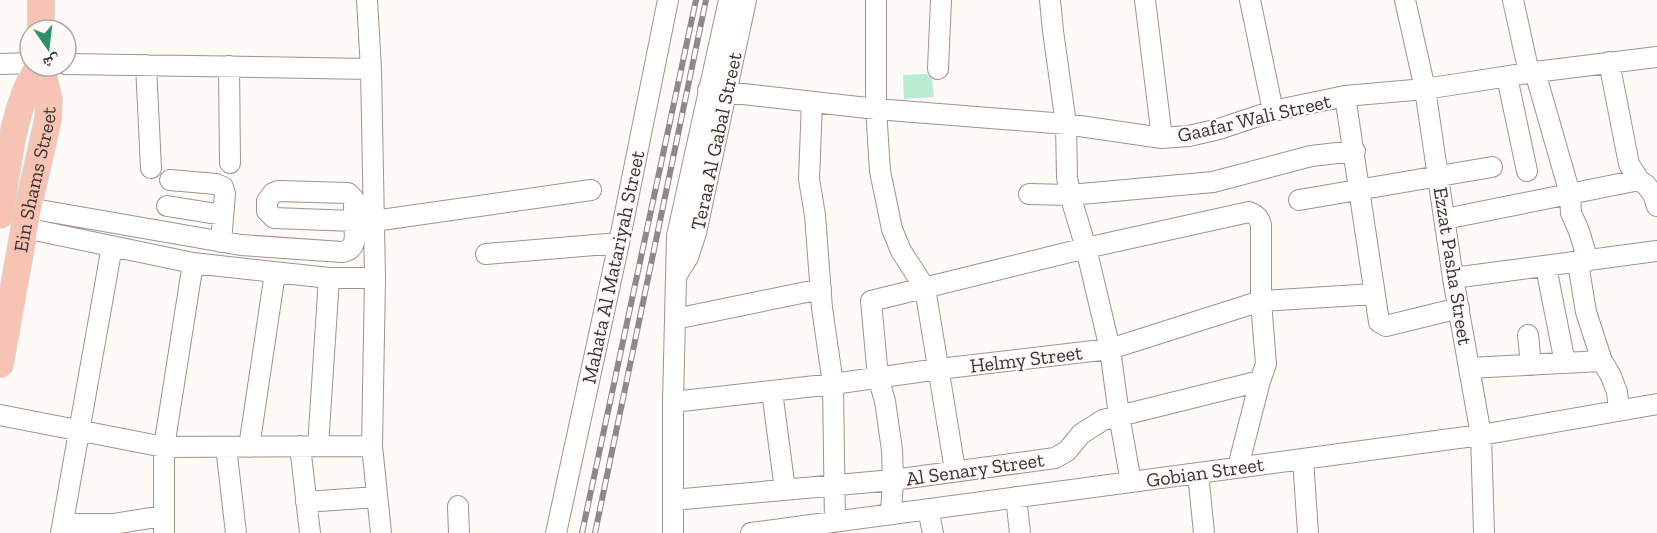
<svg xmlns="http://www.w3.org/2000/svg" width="1657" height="533" viewBox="0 0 1657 533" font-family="'Zilla Slab','Noto Naskh Arabic',serif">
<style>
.building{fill:#b9ecd2}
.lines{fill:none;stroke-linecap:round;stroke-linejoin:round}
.minor-casing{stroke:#a4918b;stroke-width:22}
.major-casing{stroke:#d8d6d6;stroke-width:28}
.minor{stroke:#fff;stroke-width:20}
.major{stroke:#f7c4b3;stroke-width:26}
.rail-casing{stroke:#8e8886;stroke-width:6}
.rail{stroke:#fefaf8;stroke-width:4;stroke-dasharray:11;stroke-linecap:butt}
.labels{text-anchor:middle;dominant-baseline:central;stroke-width:4.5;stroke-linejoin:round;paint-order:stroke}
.street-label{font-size:20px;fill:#3c3432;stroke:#fefaf8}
</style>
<rect width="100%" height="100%" fill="#fefaf8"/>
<!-- building -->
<path class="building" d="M927 74 932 79 934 97 904 99 903 75Z"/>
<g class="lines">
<defs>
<path id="minor" d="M367 0 371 69 375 278 372 446 381 533
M876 0V109L880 171 892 229 901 251 925 288 955 470
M1050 0 1053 31 1066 124 1067 177 1070 195 1086 248 1110 349 1119 415 1131 482
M1145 0 1162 138
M1250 0 1273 111
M1405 0 1425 89 1453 278 1481 435 1484 533
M1513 0 1529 73
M1609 62 1629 164 1639 180 1646 185 1653 194 1657 206
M0 64 30 63
M66 64 371 69
M146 65 151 168
M229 66 230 163
M938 69 941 0
M1535 72 1570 194 1571 213 1579 231 1588 261
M1507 77 1527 171
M708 90 876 109 1066 124 1162 138 1189 136 1219 129 1273 111 1345 96 1425 89 1535 72 1657 57
M1345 96 1379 322 1386 326 1459 308
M812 102 809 179 815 215 822 308 833 384 835 522
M170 180 216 184 223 187 225 194 221 242
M278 191 348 193 354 199V221L274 218 267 211V201L273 193Z
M1029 194 1070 195 1213 182 1311 156 1355 151
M1299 200 1492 167
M167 206 223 215
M28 208 241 245 342 252C358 250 355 234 354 221
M1445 219 1639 180
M374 221 591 190
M25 228 193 263 329 278H375
M486 254 619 243
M1578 263 1586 312 1602 361 1611 376 1617 392 1619 410
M1546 267 1565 363
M677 275 688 257 696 233 746 0
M1453 278 1657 251
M675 319 821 289
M1528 335 1531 365
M1469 368 1602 361
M772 391 785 490
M673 402 833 384 939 369 1110 349 1261 301 1374 294
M0 415 164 447 372 446
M300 446 310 533
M318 446 329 278
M226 447 236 533
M249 447 275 273
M1303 459 1308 533
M1198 473 1204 533
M1016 497 1020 533
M673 500 893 480 1055 458 1067 451 1081 434 1103 420 1260 381
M306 502 377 497
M458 506 459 533
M928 509 933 533
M891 514 893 480 892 450 885 401 878 377 871 301 1086 248 1249 212C1257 215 1259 218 1261 225V301L1266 364 1260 381 1238 467
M63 524H113L163 516
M61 533 112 246
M164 533V447L193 263
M556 533 619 243 668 0
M673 533V402L677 236 729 0
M751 533 1481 435 1657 404"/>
<g id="major">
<path d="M41 30V0"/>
<path d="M0 215C8 166 12 110 38 66"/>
<path id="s1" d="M0 364 28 208 48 119 49 100 41 66"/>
</g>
</defs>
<!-- minor casing -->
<use href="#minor" class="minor-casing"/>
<!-- major casing -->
<use href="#major" class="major-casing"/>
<!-- minor -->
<use href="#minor" class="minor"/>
<!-- major -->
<use href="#major" class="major"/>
<defs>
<path id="rail" d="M582 533 696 0
M595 533 706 0"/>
</defs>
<!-- rail casing -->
<use href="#rail" class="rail-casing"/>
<!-- rail -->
<use href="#rail" class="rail"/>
</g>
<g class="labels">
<!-- street labels -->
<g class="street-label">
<text transform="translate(1254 118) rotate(-13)">Gaafar Wali Street</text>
<text transform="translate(716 141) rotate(-78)">Teraa Al Gabal Street</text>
<text stroke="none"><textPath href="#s1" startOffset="188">Ein Shams Street</textPath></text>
<text transform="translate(1453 266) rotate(81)">Ezzat Pasha Street</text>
<text transform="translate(613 267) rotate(-78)">Mahata Al Matariyah Street</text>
<text transform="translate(1026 359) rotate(-7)">Helmy Street</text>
<text transform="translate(975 469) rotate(-8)">Al Senary Street</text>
<text transform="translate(1205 472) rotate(-8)">Gobian Street</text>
</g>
</g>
<!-- north arrow -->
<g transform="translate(48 48) rotate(166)"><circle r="28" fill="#fefaf8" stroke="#b0aba9" stroke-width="1.5"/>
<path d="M0-4.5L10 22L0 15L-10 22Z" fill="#309069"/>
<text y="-9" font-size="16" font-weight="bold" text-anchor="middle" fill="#3c3432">ش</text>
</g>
</svg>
